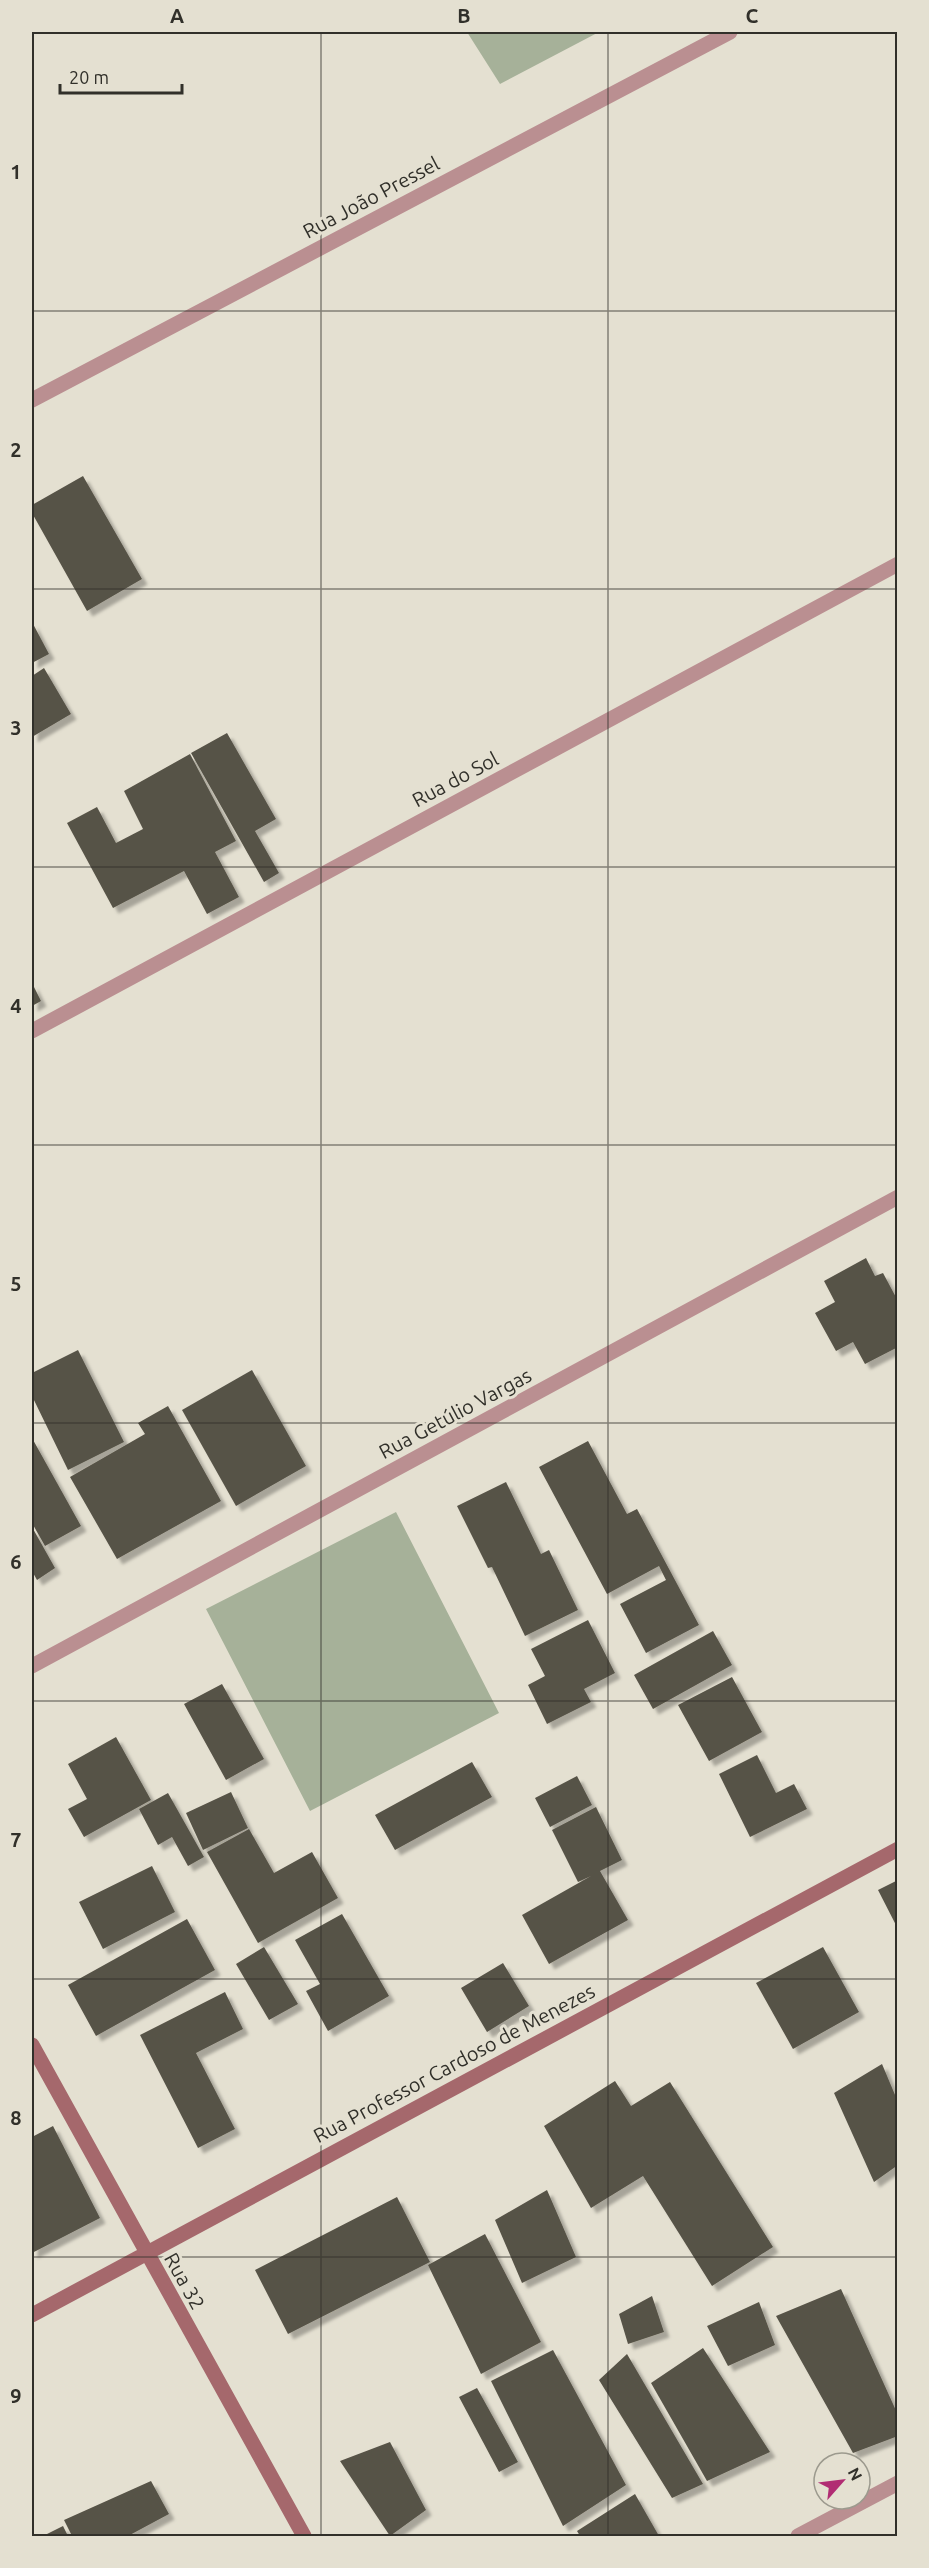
<svg xmlns="http://www.w3.org/2000/svg" width="929" height="2568" viewBox="0 0 929 2568" font-family="Ubuntu,sans-serif">
<style>
.green{fill:#a6b199}
.building{fill:#575347;filter:url(#shadow)}
.lines{fill:none;stroke-linecap:round;stroke-linejoin:round}
.minor{stroke:#ba8f91;stroke-width:15}
.secondary{stroke:#a5686c;stroke-width:15}
.grid{fill:none;stroke:#31302a;stroke-width:1.5;stroke-opacity:0.55}
.labels{text-anchor:middle;dominant-baseline:central;stroke-width:6;stroke-linejoin:round;paint-order:stroke}
.street-label{font-size:20px;fill:#31302a;stroke:#e4e0d1}
.neatline{fill:none;stroke:#31302a;stroke-width:2}
.grid-label{font-size:20px;text-anchor:middle;font-weight:bold;fill:#31302a}
</style>
<defs>
<filter id="shadow"><feDropShadow dx="5.5" dy="5.5" stdDeviation="1.5" flood-color="#0004"/></filter>
</defs>
<rect width="100%" height="100%" fill="#e4e0d1"/>
<!-- green -->
<path class="green" d="M467 32H599L500 84Z
M396 1512 499 1713 310 1811 206 1609Z"/>
<!-- building -->
<path class="building" d="M83 476 142 579 87 611 32 513V505Z
M32 622 49 654 32 663Z
M44 668 71 714 32 737V676Z
M227 733 276 819 255 831 279 873 264 882 191 753Z
M190 754 236 841 215 852 239 897 207 914 184 871 113 908 67 823 97 807 116 843 143 829 124 791Z
M32 983 41 1001 32 1006Z
M866 1258 875 1276 883 1273 898 1301V1347L865 1364 853 1342 836 1351 815 1313 835 1302 824 1281Z
M78 1350 124 1442 68 1470 32 1396V1373Z
M252 1370 306 1466 236 1506 182 1410Z
M168 1406 221 1501 117 1559 70 1477 145 1434 138 1423Z
M32 1438 81 1526 45 1546 32 1523Z
M588 1441 627 1514 637 1509 699 1625 646 1653 620 1604 666 1580 659 1566 607 1594 539 1467Z
M506 1482 541 1554 549 1550 578 1610 525 1636 492 1567 488 1568 457 1506Z
M32 1527 55 1568 37 1580 32 1571Z
M588 1620 615 1673 584 1689 591 1702 547 1724 528 1685 545 1676 531 1649Z
M713 1631 732 1665 653 1709 634 1675Z
M732 1677 762 1732 709 1761 678 1705Z
M222 1684 264 1759 226 1780 184 1704Z
M116 1737 151 1800 84 1837 68 1809 87 1799 68 1764Z
M757 1755 776 1793 794 1784 807 1809 750 1837 719 1774Z
M472 1762 492 1797 395 1850 375 1815Z
M577 1776 592 1805 550 1827 535 1798Z
M231 1792 248 1828 203 1850 186 1813Z
M168 1793 204 1857 188 1866 172 1837 158 1845 139 1809Z
M596 1807 622 1860 600 1871 628 1920 549 1964 522 1915 591 1876 578 1882 552 1830Z
M249 1829 274 1873 312 1852 338 1898 258 1943 207 1852Z
M152 1866 175 1912 103 1949 79 1902Z
M898 1880V1929L878 1890Z
M342 1914 389 1996 328 2031 306 1991 320 1984 295 1940Z
M187 1919 215 1970 96 2036 68 1985Z
M264 1947 298 2004 269 2020 236 1964Z
M823 1947 859 2012 793 2049 756 1983Z
M503 1963 529 2006 487 2032 461 1988Z
M225 1992 243 2029 196 2053 235 2129 198 2148 140 2035Z
M882 2064 898 2102V2165L874 2182 834 2093Z
M615 2081 631 2106 670 2082 773 2247 712 2286 643 2176 591 2208 544 2126Z
M53 2126 100 2218 32 2253V2137Z
M547 2190 576 2257 522 2283 495 2220Z
M397 2197 430 2262 288 2334 255 2270Z
M485 2234 541 2342 481 2374 428 2265Z
M841 2289 898 2415V2436L853 2453 776 2316Z
M652 2296 664 2332 628 2344 619 2314Z
M759 2302 775 2345 728 2366 707 2326Z
M703 2348 770 2452 707 2481 651 2383Z
M553 2350 626 2485 563 2526 491 2381Z
M627 2354 703 2484 672 2498 599 2380Z
M477 2388 518 2462 499 2472 459 2397Z
M390 2442 426 2510 390 2536 340 2461Z
M151 2481 169 2514 128 2536H72L64 2520Z
M635 2494 659 2536H580L577 2531Z
M63 2526 68 2536H43Z"/>
<g class="lines">
<!-- minor -->
<path class="minor" d="M32 400 730 32
M32 1031 898 564
M32 1666 898 1197
M798 2536 898 2483"/>
<!-- secondary -->
<path class="secondary" d="M32 2045 304 2536
M32 2315 898 1849"/>
</g>
<!-- grid -->
<path class="grid" d="M321 32V2536M608 32V2536M32 311H898M32 589H898M32 867H898M32 1145H898M32 1423H898M32 1701H898M32 1979H898M32 2257H898"/>
<g class="labels">
<!-- street labels -->
<g class="street-label">
<text transform="translate(371 197) rotate(-28)">Rua João Pressel</text>
<text transform="translate(455 779) rotate(-28)">Rua do Sol</text>
<text transform="translate(455 1413) rotate(-28)">Rua Getúlio Vargas</text>
<text transform="translate(454 2063) rotate(-28)">Rua Professor Cardoso de Menezes</text>
<text transform="translate(185 2281) rotate(61)">Rua 32</text>
</g>
</g>
<!-- border -->
<rect width="929" height="2568" fill="none" stroke="#e4e0d1" stroke-width="66"/>
<!-- north arrow -->
<g transform="translate(842 2481) rotate(62)"><circle r="28" fill="#e4e0d1" stroke="#9c9a8e" stroke-width="1.5"/>
<path d="M0-4.5L10 22L0 15L-10 22Z" fill="#b12c73"/>
<text y="-9" font-size="16" font-weight="bold" text-anchor="middle" fill="#31302a">N</text>
</g>
<!-- scale -->
<path d="M60 84v9h122v-9" fill="none" stroke="#31302a" stroke-width="3"/>
<text x="69" y="84" font-size="18" fill="#31302a" stroke="#e4e0d1" stroke-width="4.5" paint-order="stroke">20 m</text>
<rect x="33" y="33" width="863" height="2502" class="neatline"/>
<g class="grid-label">
<text x="177" y="23">A</text>
<text x="464" y="23">B</text>
<text x="752" y="23">C</text>
<text x="16" y="179">1</text>
<text x="16" y="457">2</text>
<text x="16" y="735">3</text>
<text x="16" y="1013">4</text>
<text x="16" y="1291">5</text>
<text x="16" y="1569">6</text>
<text x="16" y="1847">7</text>
<text x="16" y="2125">8</text>
<text x="16" y="2403">9</text>
</g>
</svg>
